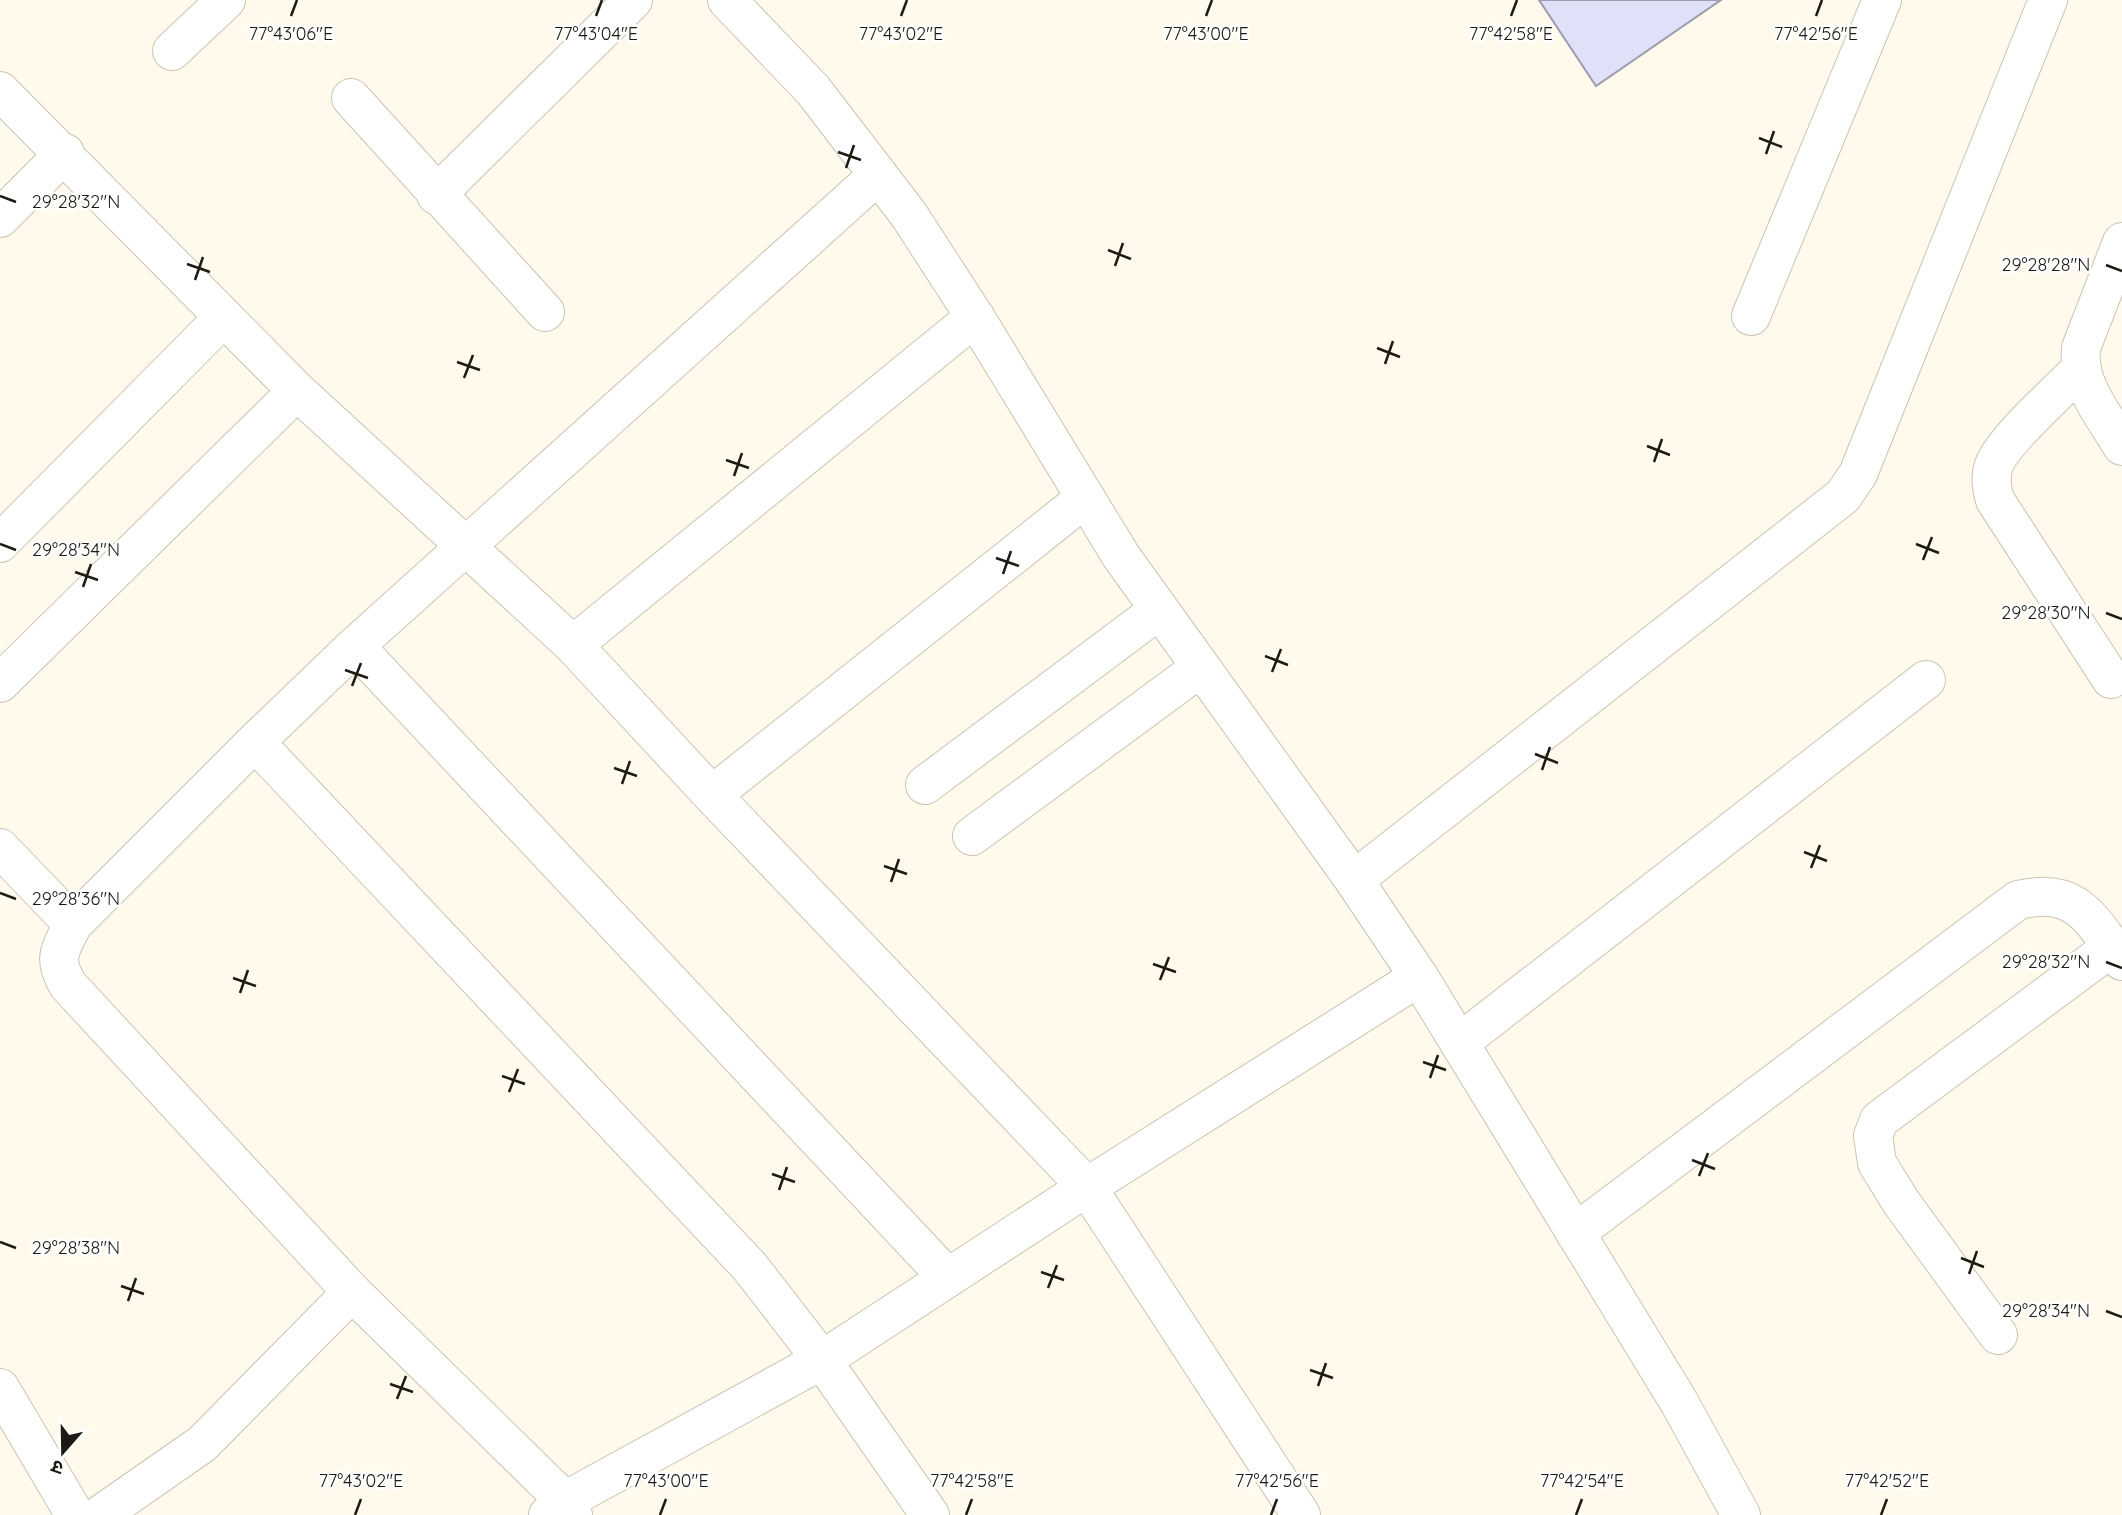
<svg xmlns="http://www.w3.org/2000/svg" width="2122" height="1515" viewBox="0 0 2122 1515" font-family="Quicksand,'Noto Sans Devanagari',sans-serif">
<style>
.building{fill:#e0e0f8;stroke:#9d9daf;stroke-width:2;filter:url(#shadow)}
.lines{fill:none;stroke-linecap:round;stroke-linejoin:round}
.street-casing{stroke:#c9c4b2;stroke-width:40}
.secondary-casing{stroke:#c9c4b2;stroke-width:40}
.street{stroke:#fff;stroke-width:38}
.secondary{stroke:#fff;stroke-width:38}
.ticks{fill:none;stroke:#1c1a13;stroke-width:2.5}
.ticks-label{font-size:18px;text-anchor:middle;fill:#1c1a13;stroke:#fff;stroke-width:5;stroke-linejoin:round;paint-order:stroke}
</style>
<defs>
<filter id="shadow"><feDropShadow dx="6" dy="-6" stdDeviation="0" flood-color="#0004"/></filter>
</defs>
<rect width="100%" height="100%" fill="#fffaeb"/>
<!-- building -->
<path class="building" d="M1539 0H1721L1596 86Z"/>
<g class="lines">
<defs>
<path id="street" d="M172 51 226 0
M0 91 297 391 573 645 712 795 1087 1187 1301 1515
M351 98 545 312
M436 195 633 0
M0 218 65 153
M2122 242 2081 348C2077 385 2104 415 2122 446
M1751 316 1882 0
M2080 370C2060 390 1999 444 1993 468 1990 479 1992 489 1995 500L2111 679
M0 543 224 317
M573 645 975 317
M355 646 948 1278
M0 683 297 391
M255 742 750 1267 822 1360 930 1515
M925 785 1159 610
M712 795 1084 499
M972 836 1200 668
M0 848 73 924
M1354 880 1843 496 1858 474 2048 0
M1459 1043 1926 680
M1575 1233 2018 900C2077 886 2091 919 2122 961
M1998 1335 1901 1202 1877 1163 1873 1136 1879 1120 2112 947
M0 1388 75 1515
M100 1515 202 1444 352 1292
M548 1515 563 1502 822 1360 1087 1187 1419 977
M573 1515 555 1491 352 1292 68 985C52 958 60 950 73 924L255 742 355 646 878 175"/>
<path id="secondary" d="M727 0 813 90 909 215 975 317 1121 556 1354 880 1419 977 1679 1402 1741 1515"/>
</defs>
<!-- street casing -->
<use href="#street" class="street-casing"/>
<!-- secondary casing -->
<use href="#secondary" class="secondary-casing"/>
<!-- street -->
<use href="#street" class="street"/>
<!-- secondary -->
<use href="#secondary" class="secondary"/>
</g>
<!-- ticks -->
<path class="ticks" d="M291 16 297 0M596 16 602 0M901 16 907 0M1206 16 1212 0M1511 16 1517 0M1816 16 1822 0M1759 138 1782 147M838 152 861 160M1766 154 1774 131M846 168 854 145M0 196 16 202M1108 250 1131 259M187 264 210 272M2106 265 2122 271M1115 266 1123 243M195 280 203 257M1377 348 1400 357M457 362 480 370M1385 364 1393 341M464 378 473 355M1647 446 1670 455M726 460 749 468M1654 462 1662 439M734 476 742 453M0 544 16 550M1916 544 1939 553M996 558 1019 566M1923 560 1932 537M75 572 98 580M1003 574 1011 551M83 587 91 564M2106 613 2122 619M1265 656 1288 665M345 670 368 678M1272 672 1281 649M352 686 361 663M1535 754 1558 763M614 768 637 776M1542 770 1550 747M622 784 630 761M1804 852 1827 861M884 866 907 874M1811 868 1820 845M891 882 899 859M0 893 16 899M2106 962 2122 968M1153 964 1176 972M233 978 256 986M1160 980 1169 957M240 993 248 970M1423 1062 1446 1070M502 1076 525 1084M1430 1078 1438 1055M509 1092 518 1069M1692 1160 1715 1169M772 1174 795 1182M1699 1176 1708 1153M779 1190 787 1167M0 1242 16 1248M1961 1258 1984 1267M1041 1272 1064 1280M1969 1274 1977 1251M121 1286 144 1294M1048 1288 1057 1265M128 1301 136 1278M2106 1311 2122 1317M1310 1370 1333 1378M390 1384 413 1392M1318 1386 1326 1363M397 1399 406 1376M355 1515 361 1499M660 1515 666 1499M966 1515 972 1499M1271 1515 1277 1499M1576 1515 1582 1499M1881 1515 1887 1499"/>
<g class="ticks-label">
<text x="291" y="40">77°43'06"E</text>
<text x="596" y="40">77°43'04"E</text>
<text x="901" y="40">77°43'02"E</text>
<text x="1206" y="40">77°43'00"E</text>
<text x="1511" y="40">77°42'58"E</text>
<text x="1816" y="40">77°42'56"E</text>
<text x="76" y="208">29°28'32"N</text>
<text x="2046" y="271">29°28'28"N</text>
<text x="76" y="556">29°28'34"N</text>
<text x="2046" y="619">29°28'30"N</text>
<text x="76" y="905">29°28'36"N</text>
<text x="2046" y="968">29°28'32"N</text>
<text x="76" y="1254">29°28'38"N</text>
<text x="2046" y="1317">29°28'34"N</text>
<text x="361" y="1487">77°43'02"E</text>
<text x="666" y="1487">77°43'00"E</text>
<text x="972" y="1487">77°42'58"E</text>
<text x="1277" y="1487">77°42'56"E</text>
<text x="1582" y="1487">77°42'54"E</text>
<text x="1887" y="1487">77°42'52"E</text>
</g>
<!-- north arrow -->
<g transform="translate(63 1452) rotate(200)" stroke="#ffffff" stroke-width="5" paint-order="stroke">
<path d="M0-5L12 26L0 18L-12 26Z" fill="#1c1a13"/>
<text y="-10" font-size="19" font-weight="bold" text-anchor="middle" fill="#1c1a13">उ</text>
</g>
</svg>
